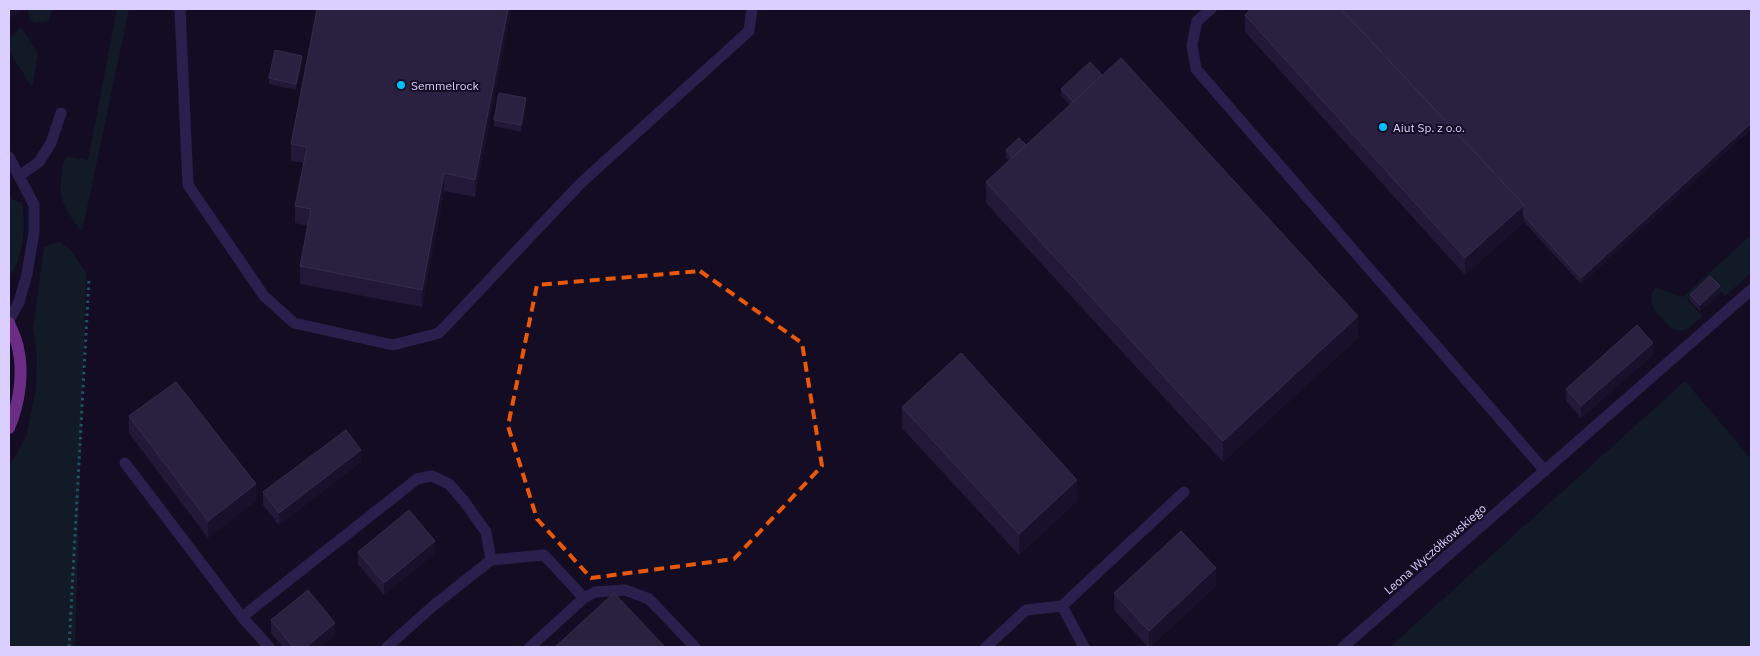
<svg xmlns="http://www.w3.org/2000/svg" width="1760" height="656" viewBox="0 0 1760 656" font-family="'IBM Plex Sans',sans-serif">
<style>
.green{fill:#102a2d}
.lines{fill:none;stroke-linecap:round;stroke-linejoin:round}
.path{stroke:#2cabb6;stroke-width:3;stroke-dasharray:2.5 4;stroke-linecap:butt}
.lane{stroke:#453882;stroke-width:11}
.primary{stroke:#d756ff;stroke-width:12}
.wall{fill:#352651}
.shaded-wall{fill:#201437}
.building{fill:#463864;stroke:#5e507c}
.marked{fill:none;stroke:#e8590c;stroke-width:4;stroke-dasharray:10 6;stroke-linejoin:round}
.poi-dot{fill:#00bffa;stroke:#140d23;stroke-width:2}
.labels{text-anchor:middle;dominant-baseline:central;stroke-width:4;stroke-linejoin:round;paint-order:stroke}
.poi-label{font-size:12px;fill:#dbcfff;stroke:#140d23;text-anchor:start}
.street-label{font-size:12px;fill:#dbcfff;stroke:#140d23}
</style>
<rect width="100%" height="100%" fill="#140d23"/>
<!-- green -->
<path class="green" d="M28 9H52L49 21 35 23 29 19Z
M117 9H129L82 232C60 203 57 196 64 160L69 157 88 160Z
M21 27 38 54 32 87 9 51V39Z
M9 193 13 200 22 203C26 226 24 258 9 276Z
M1751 235V273L1725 296 1710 280 1688 300 1703 316C1694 323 1685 335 1672 329 1661 316 1645 306 1654 289L1658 288 1683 297Z
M59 242 71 250 86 273 75 647H9V466L26 438 36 389 37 356 33 328 44 247Z
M1685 381 1751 459V647H1390Z"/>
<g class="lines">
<!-- path -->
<path class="path" d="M69 647 89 278"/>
<!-- lane -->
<path class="lane" d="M180 9 188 185 264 296 294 323 393 345 439 333 581 183 749 31 752 9
M1211 9 1197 21 1192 45 1196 69 1545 471
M9 157 34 205V232L27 274 19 302 9 320
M19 176 39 162 51 143 61 113
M125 463 242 617 269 647
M491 560 544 555 584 598
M242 617 417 479 432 476 449 484 464 501 486 532 491 560 433 606 387 647
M530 647 584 598 595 592 625 590 649 599 695 647
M986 647 1026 610 1062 606
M1084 647 1062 606 1184 492
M1343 647 1751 290"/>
<!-- primary -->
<path class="primary" d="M9 323C12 331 17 340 18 348 24 374 19 404 9 428"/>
</g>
<!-- wall -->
<path class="wall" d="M317 9H511L475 197 444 191 422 307 300 284V266L308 226 295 223V206L304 163 291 161V144Z
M1751 9V129L1581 284 1524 222 1465 275 1245 32V15Z
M302 62 296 90 269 84V78Z
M1061 89 1358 338 1223 462 986 203V182L1009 161 1006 157V150L1026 145 1070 105 1061 96Z
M526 105 521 132 494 126V120Z
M1720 293 1700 311 1690 301V295Z
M1653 355 1581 418 1566 401V389Z
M902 407 1077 501 1019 555 902 428Z
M129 416 256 501 208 538 129 433Z
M361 462 279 525 263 505V492Z
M358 552 435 553 384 595 358 564Z
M1216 586 1150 647H1148L1114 610V593Z
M271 620 335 635 321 647H283L271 633Z"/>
<!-- shaded-wall -->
<path class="shaded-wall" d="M9 9H25L9 19Z
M508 9H511L475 197V180Z
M302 56V62L296 90V84Z
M526 98V105L521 132V125Z
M1751 123V129L1581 284V278Z
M444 173V191L422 307V290Z
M1524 205V223L1465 275V258Z
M1720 286V293L1700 311V305Z
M1358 316V338L1223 462V441Z
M1653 343V355L1581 418V406Z
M361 450V462L279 525V513Z
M1077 480V501L1019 555V534Z
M256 484V501L208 538V521Z
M435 541V553L384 595V583Z
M1216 568V586L1150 647H1149V631Z
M335 623V635L321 647H306Z"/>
<!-- building -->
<path class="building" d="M317 9H508L475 180 444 173 422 290 300 266 311 209 295 206 307 147 291 144Z
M1251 9H1341L1524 205 1465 258 1245 15Z
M1341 9H1751V123L1581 278 1524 216V205Z
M275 50 302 56 296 84 269 78Z
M1121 58 1358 316 1223 441 986 182Z
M1090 62 1102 75 1073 102 1061 89Z
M499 93 526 98 521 125 494 120Z
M1019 138 1026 145 1012 158 1006 150Z
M1710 276 1720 286 1700 305 1690 295Z
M1637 325 1653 343 1581 406 1566 389Z
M961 353 1077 480 1019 534 902 407Z
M176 382 256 484 208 521 129 416Z
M346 430 361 450 279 513 263 492Z
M409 510 435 541 384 583 358 552Z
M1181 531 1216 568 1149 631 1114 593Z
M308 590 335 623 306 647H293L271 620Z
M614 593 665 647H555Z"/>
<!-- marked area -->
<path d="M0 0H1760V656H0ZM700 271 802 343 822 466 734 559 591 578 537 519 508 426 537 285Z" fill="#140d23" fill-opacity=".55" fill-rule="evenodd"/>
<path class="marked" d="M700 271 802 343 822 466 734 559 591 578 537 519 508 426 537 285Z"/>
<!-- markers -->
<g class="poi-dot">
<circle cx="401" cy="85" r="5"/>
<circle cx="1383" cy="127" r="5"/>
</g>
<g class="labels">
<!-- poi labels -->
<g class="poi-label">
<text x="411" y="85">Semmelrock</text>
<text x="1393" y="127">Aiut Sp. z o.o.</text>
</g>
<!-- street labels -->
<g class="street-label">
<text transform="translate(1435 549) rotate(-41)">Leona Wyczółkowskiego</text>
</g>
</g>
<!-- border -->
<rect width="1760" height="656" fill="none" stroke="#dbcfff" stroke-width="20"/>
</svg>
